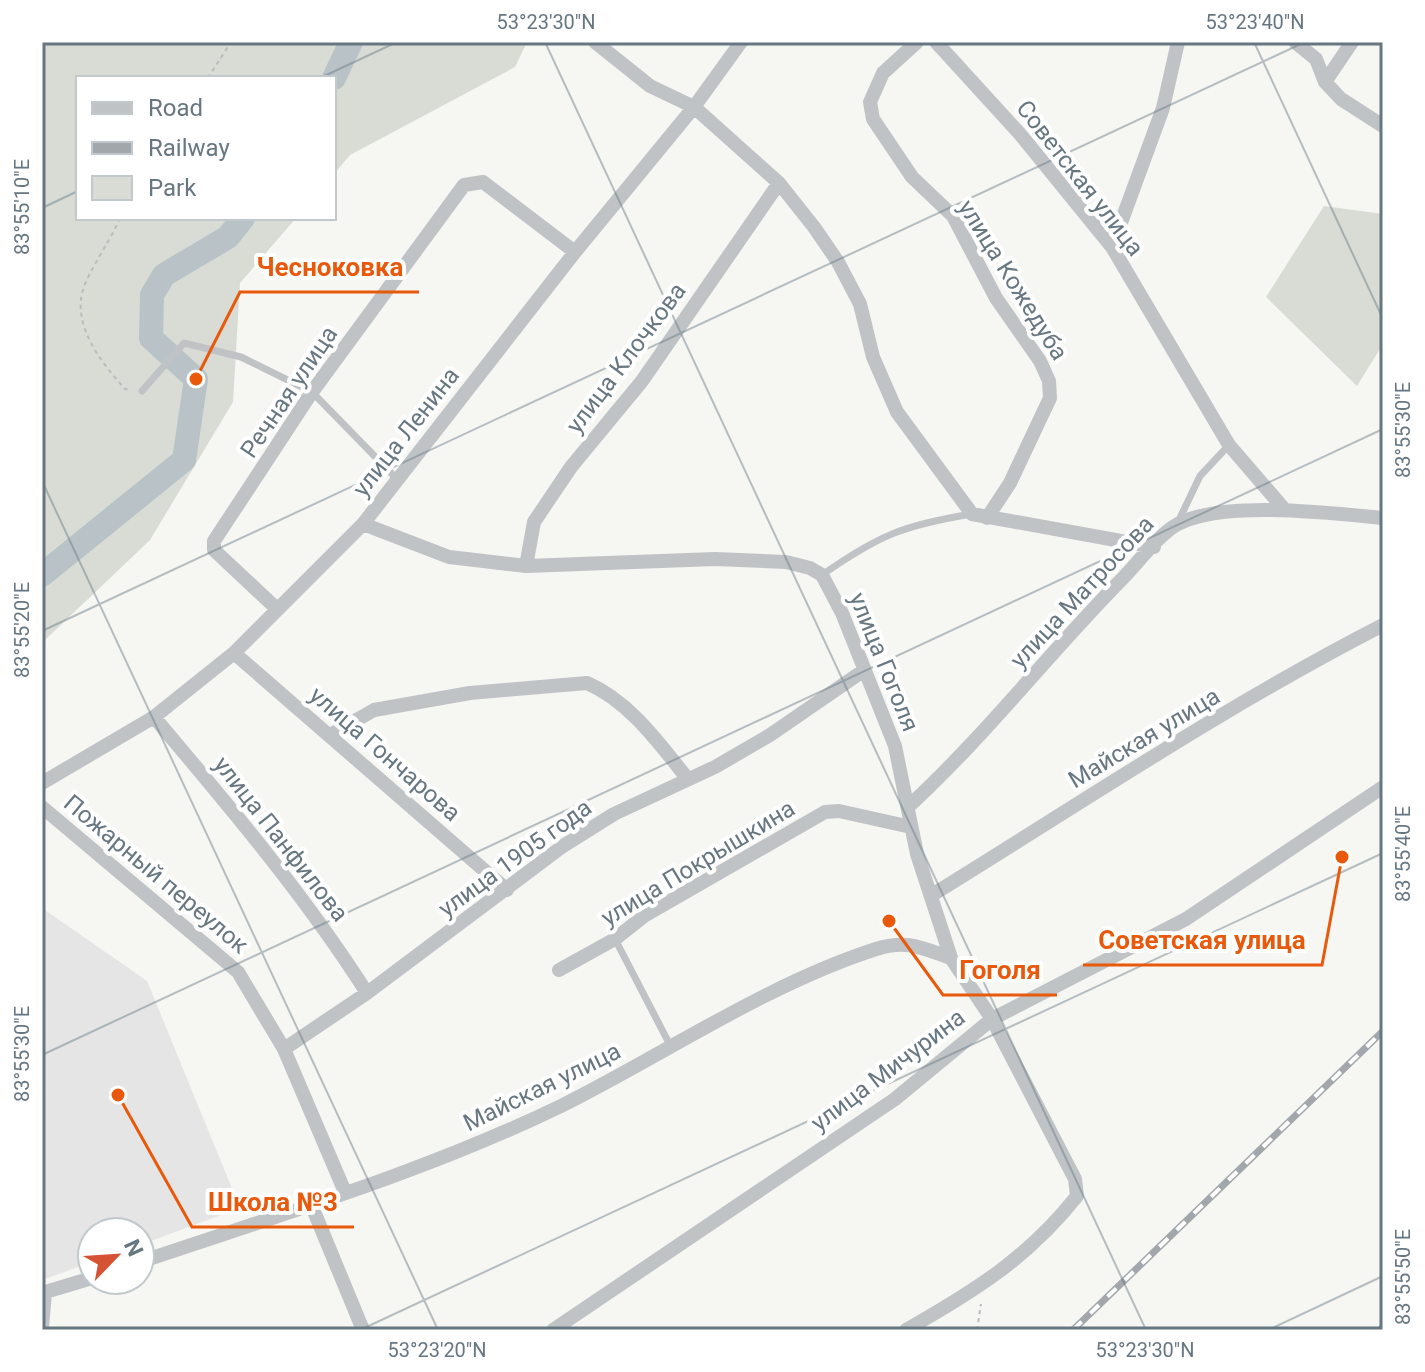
<svg xmlns="http://www.w3.org/2000/svg" width="1425" height="1372" viewBox="0 0 1425 1372" font-family="Roboto,sans-serif">
<style>
.built{fill:#e4e5e4}
.green{fill:#d8dcd4}
.lines{fill:none;stroke-linecap:round;stroke-linejoin:round}
.river{stroke:#b9c3c7;stroke-width:24}
.path{stroke:#b9bcbe;stroke-width:2;stroke-dasharray:4 4;stroke-linecap:butt}
.service{stroke:#bfc3c6;stroke-width:7}
.minor{stroke:#bfc3c6;stroke-width:14}
.rail-casing{stroke:#a1a7ab;stroke-width:7}
.rail{stroke:#fff;stroke-width:4;stroke-dasharray:12;stroke-linecap:butt}
.ticks{fill:none;stroke:#677782;stroke-width:2;stroke-opacity:0.45}
.labels{text-anchor:middle;dominant-baseline:central;stroke-width:8;stroke-linejoin:round;paint-order:stroke}
.street-label{font-size:24px;fill:#677782;stroke:#fff}
.leader{fill:none;stroke:#e8590c;stroke-width:3}
.callout-dot{fill:#e8590c;stroke:#fff;stroke-width:3}
.callout-label{font-size:26px;text-anchor:middle;font-weight:bold;fill:#e8590c;stroke:#fff;stroke-width:8;stroke-linejoin:round;paint-order:stroke}
.neatline{fill:none;stroke:#677782;stroke-width:3}
.ticks-label{font-size:20px;text-anchor:middle;fill:#677782}
</style>
<rect width="100%" height="100%" fill="#f6f6f3"/>
<!-- built -->
<path class="built" d="M42 908 147 981 240 1208 140 1245V1232H92V1262L42 1280Z"/>
<!-- green -->
<path class="green" d="M42 42H527L515 67 350 155 334 174V78H78V218H296L240 283 233 402 150 540 46 639 42 652Z
M1324 206 1383 214V344L1357 386 1266 297Z"/>
<g class="lines">
<!-- river -->
<path class="river" d="M334 78 351 42
M42 575 184 460 196 379 151 338 152 295 164 275 228 237 243 218"/>
<!-- path -->
<path class="path" d="M208 78 231 42
M120 218C110 241 95 261 85 284 69 323 101 362 125 389L131 390
M977 1330 981 1304"/>
<!-- service -->
<path class="service" d="M142 391 184 343 241 357 312 392 396 478
M1178 522 1200 476 1229 445
M822 575C879 535 904 525 972 514
M615 939 671 1047"/>
<!-- minor -->
<path class="minor" d="M595 42 650 86 694 107 779 183 814 227 838 262 860 304 873 357 897 412 972 514 1154 547
M917 42 883 73 870 102 873 119 912 177 953 216 996 298 1040 361 1049 381 1050 398 1010 483 987 518
M936 42 1020 134 1112 247 1229 445 1285 510
M1295 42 1316 59 1325 82 1341 99 1383 126
M1325 82 1352 42
M1112 247 1163 108 1178 42
M363 524 449 557 526 566 715 559 786 562 810 568 822 575 842 613 895 746 917 854 951 958 992 1019 1075 1179 1077 1196C1028 1258 973 1292 906 1330
M526 566 534 522 571 467 642 381 779 183
M277 609 214 550V541L312 392 464 185 483 182 575 252
M234 653 507 890
M154 717C229 806 304 894 367 993
M330 735 374 710 470 693 587 683C629 701 659 743 687 778
M42 783 154 717 234 653 363 524 575 252 694 107 741 42
M909 806C985 736 1049 653 1121 580 1136 565 1160 533 1178 524 1223 500 1332 513 1383 518
M42 807 238 972 284 1049 345 1192
M932 895C1081 803 1227 705 1383 625
M559 970 615 939 644 916 825 812 839 811 911 827
M284 1049 367 993 563 846 614 814 715 767 770 735 863 671
M311 1204 363 1330
M140 1262C282 1214 427 1171 561 1106 665 1054 765 985 876 949 907 939 922 948 951 958
M42 1293 92 1278
M42 1327 45 1293
M553 1330 895 1099 992 1019 1186 919 1383 787"/>
<defs>
<path id="rail" d="M1073 1330 1383 1031
M1380 1330 1383 1327"/>
</defs>
<!-- rail casing -->
<use href="#rail" class="rail-casing"/>
<!-- rail -->
<use href="#rail" class="rail"/>
</g>
<!-- ticks -->
<path class="ticks" d="M545 42 1146 1330M1254 42 1383 319M320 78 397 42M42 208 78 191M42 481 438 1330M42 631 1305 42M42 1055 1383 429M360 1330 1383 853M1268 1330 1383 1276"/>
<g class="labels">
<!-- street labels -->
<g class="street-label">
<text transform="translate(1080 178) rotate(52)">Советская улица</text>
<text transform="translate(1013 280) rotate(58)">улица Кожедуба</text>
<text transform="translate(626 358) rotate(-53)">улица Клочкова</text>
<text transform="translate(289 392) rotate(-56)">Речная улица</text>
<text transform="translate(406 432) rotate(-52)">улица Ленина</text>
<text transform="translate(1082 592) rotate(-47)">улица Матросова</text>
<text transform="translate(884 662) rotate(68)">улица Гоголя</text>
<text transform="translate(1144 738) rotate(-31)">Майская улица</text>
<text transform="translate(385 754) rotate(41)">улица Гончарова</text>
<text transform="translate(281 839) rotate(52)">улица Панфилова</text>
<text transform="translate(515 858) rotate(-36)">улица 1905 года</text>
<text transform="translate(698 863) rotate(-31)">улица Покрышкина</text>
<text transform="translate(156 874) rotate(40)">Пожарный переулок</text>
<text transform="translate(888 1070) rotate(-37)">улица Мичурина</text>
<text transform="translate(542 1087) rotate(-26)">Майская улица</text>
</g>
</g>
<!-- callouts -->
<path class="leader" d="M196 379L240 292H419M1342 857L1322 965H1083M889 921L943 995H1057M118 1095L192 1227H354"/>
<g class="callout-dot">
<circle cx="196" cy="379" r="8"/>
<circle cx="1342" cy="857" r="8"/>
<circle cx="889" cy="921" r="8"/>
<circle cx="118" cy="1095" r="8"/>
</g>
<g class="callout-label">
<text x="330" y="276">Чесноковка</text>
<text x="1202" y="949">Советская улица</text>
<text x="1000" y="979">Гоголя</text>
<text x="273" y="1211">Школа №3</text>
</g>
<!-- border -->
<rect width="1425" height="1372" fill="none" stroke="#ffffff" stroke-width="88"/>
<!-- legend -->
<rect x="76" y="76" width="260" height="144" fill="#ffffff" stroke="#c2c9cd" stroke-width="2"/>
<rect x="92" y="102" width="40" height="12" fill="#bfc3c6" stroke="#c2c9cd" stroke-width="2"/>
<text x="148" y="116" font-size="24" fill="#677782">Road</text>
<rect x="92" y="142" width="40" height="12" fill="#a1a7ab" stroke="#c2c9cd" stroke-width="2"/>
<text x="148" y="156" font-size="24" fill="#677782">Railway</text>
<rect x="92" y="176" width="40" height="24" fill="#d8dcd4" stroke="#c2c9cd" stroke-width="2"/>
<text x="148" y="196" font-size="24" fill="#677782">Park</text>
<!-- north arrow -->
<g transform="translate(116 1256) rotate(65)"><circle r="38" fill="#ffffff" stroke="#c2c9cd" stroke-width="2"/>
<path d="M0-6L14 30L0 20L-14 30Z" fill="#d55334"/>
<text y="-12" font-size="22" font-weight="bold" text-anchor="middle" fill="#677782">N</text>
</g>
<rect x="44" y="44" width="1337" height="1284" class="neatline"/>
<g class="ticks-label">
<text x="546" y="29">53°23'30"N</text>
<text x="1255" y="29">53°23'40"N</text>
<text transform="translate(22 207) rotate(-90)" y="7">83°55'10"E</text>
<text transform="translate(1403 430) rotate(-90)" y="7">83°55'30"E</text>
<text transform="translate(22 630) rotate(-90)" y="7">83°55'20"E</text>
<text transform="translate(1403 854) rotate(-90)" y="7">83°55'40"E</text>
<text transform="translate(22 1054) rotate(-90)" y="7">83°55'30"E</text>
<text transform="translate(1403 1277) rotate(-90)" y="7">83°55'50"E</text>
<text x="437" y="1357">53°23'20"N</text>
<text x="1145" y="1357">53°23'30"N</text>
</g>
</svg>
